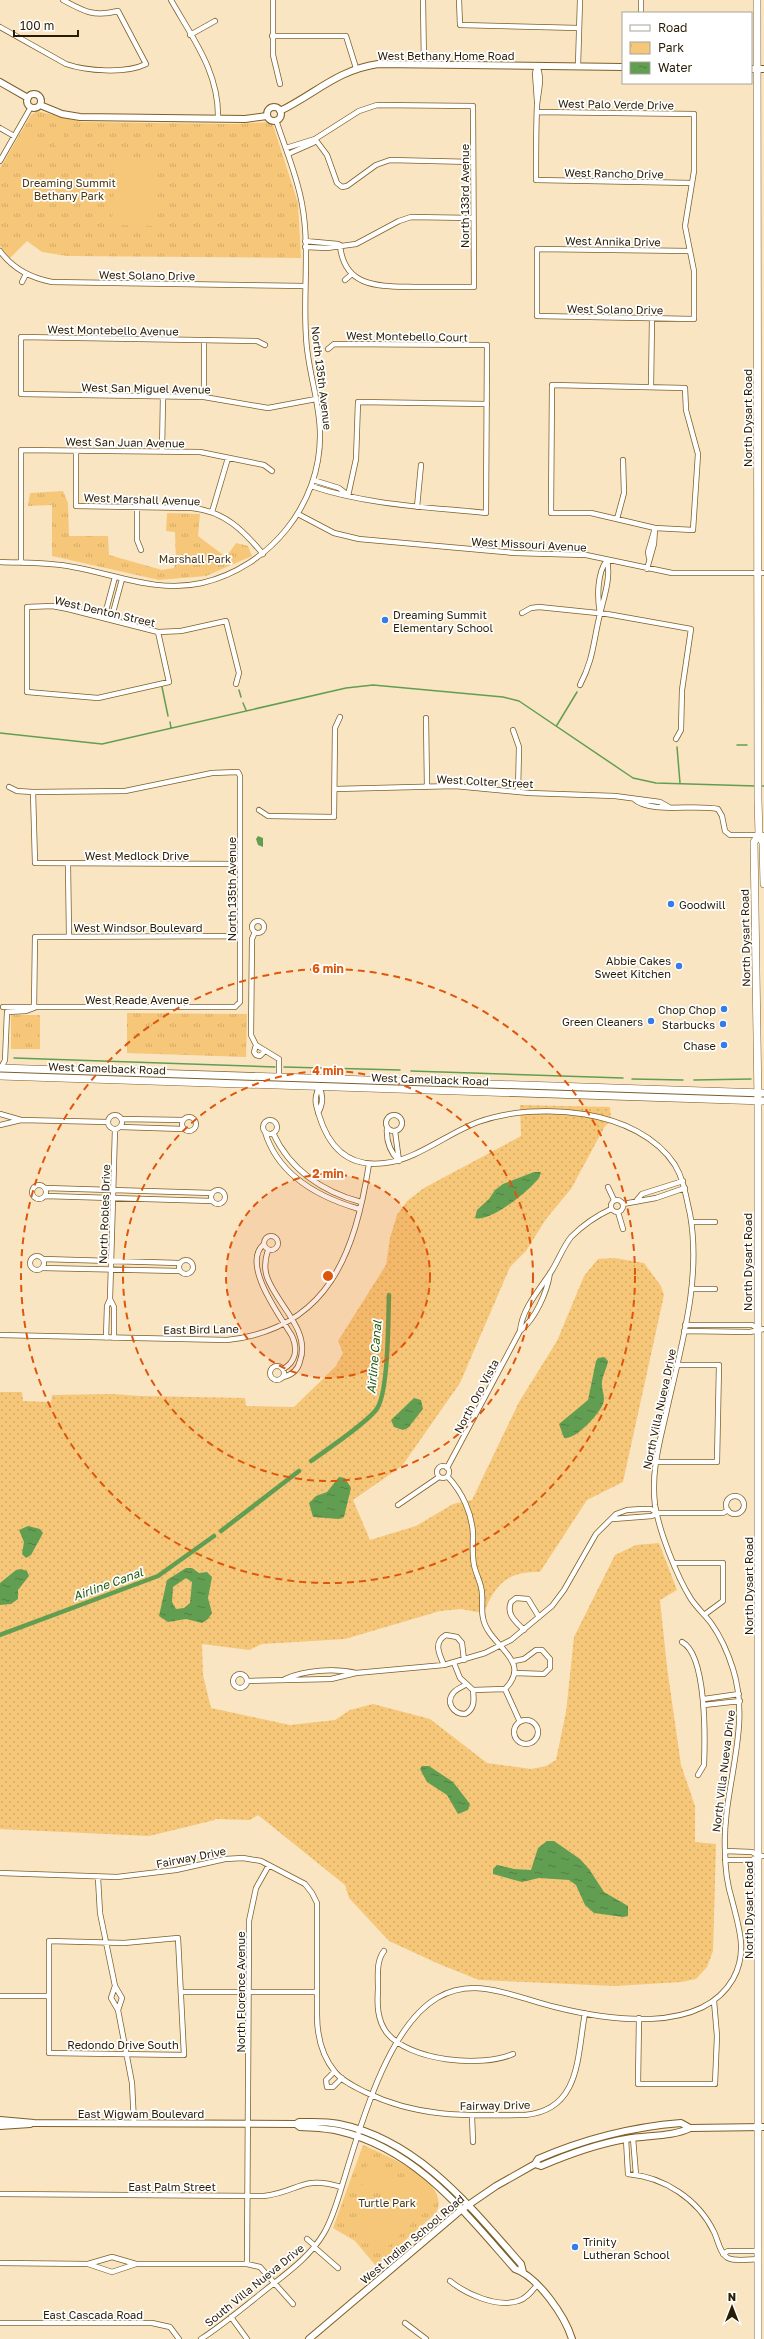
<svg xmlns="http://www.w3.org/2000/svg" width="764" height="2339" viewBox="0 0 764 2339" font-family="'Golos Text',sans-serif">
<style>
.grass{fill:url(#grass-dots)}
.park{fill:url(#park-tufts)}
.pitch{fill:#f6c778}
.water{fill:url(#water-ripples);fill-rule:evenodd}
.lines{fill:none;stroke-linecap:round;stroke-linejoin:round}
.stream{stroke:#629e52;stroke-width:1.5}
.canal{stroke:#629e52;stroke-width:4.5}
.street-casing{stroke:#7e5f26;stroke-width:6}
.secondary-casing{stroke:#7e5f26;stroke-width:8}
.primary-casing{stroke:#7e5f26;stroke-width:8}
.street{stroke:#fff;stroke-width:4.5}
.secondary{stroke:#fff;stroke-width:6}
.primary{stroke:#fff;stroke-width:7}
.ring{fill:none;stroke:#de560c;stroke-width:2;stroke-dasharray:7 5}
.poi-dot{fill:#367ce9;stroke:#fff;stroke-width:1.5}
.labels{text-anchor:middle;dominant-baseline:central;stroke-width:3.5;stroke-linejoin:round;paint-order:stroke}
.street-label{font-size:11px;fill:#291c04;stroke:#fff}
.park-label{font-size:11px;fill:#4a340d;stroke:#fff}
.poi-label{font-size:11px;fill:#291c04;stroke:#fff;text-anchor:end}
.water-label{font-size:12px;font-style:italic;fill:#225c0c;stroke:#fff}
.centre{fill:#de560c;stroke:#fff;stroke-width:2}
.ring-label{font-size:12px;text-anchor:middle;font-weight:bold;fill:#de560c;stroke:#fff;stroke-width:3.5;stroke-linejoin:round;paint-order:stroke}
</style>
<defs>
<pattern id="grass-dots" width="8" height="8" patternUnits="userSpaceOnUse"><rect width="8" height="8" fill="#f6c778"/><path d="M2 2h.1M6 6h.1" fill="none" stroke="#d3aa66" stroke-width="1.8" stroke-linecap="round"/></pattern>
<pattern id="park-tufts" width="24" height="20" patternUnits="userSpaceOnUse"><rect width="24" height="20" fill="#f6c778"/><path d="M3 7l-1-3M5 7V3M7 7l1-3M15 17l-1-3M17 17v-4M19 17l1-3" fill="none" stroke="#d3aa66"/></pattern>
<pattern id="water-ripples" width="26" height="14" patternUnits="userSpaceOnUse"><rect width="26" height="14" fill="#629e52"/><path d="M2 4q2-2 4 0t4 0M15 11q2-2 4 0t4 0" fill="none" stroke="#518042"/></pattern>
</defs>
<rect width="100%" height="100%" fill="#fae5c2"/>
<!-- grass -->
<path class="grass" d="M520 1105 610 1107 611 1121 605 1126 571 1189 546 1219 526 1251 510 1267 460 1383 402 1466 353 1500 370 1540 416 1526 453 1504 472 1500 519 1402 557 1341 584 1276 598 1259 614 1258 644 1263 661 1286 664 1295 623 1482 587 1500 540 1572C509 1571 496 1583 485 1610L477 1612 461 1609 440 1611 345 1639 262 1644 249 1650 202 1644 203 1675 211 1708 290 1725 335 1720 350 1710 373 1704 430 1719 487 1763 531 1769 546 1766 556 1760 566 1712 574 1637 615 1555 636 1545 659 1543 677 1590 660 1600 667 1667 681 1765 695 1806V1842L716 1844 713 1951 707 1967 696 1979 681 1982 615 1986 479 1980 439 1964 389 1941 349 1898 345 1885 258 1815 250 1820 215 1819V1820L149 1836 0 1829V1392H22L23 1401 51 1402 52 1395 112 1394 140 1396 245 1398 246 1406 294 1407 336 1366 343 1353 338 1341 386 1265 390 1238 397 1215 407 1201 424 1188 521 1136Z"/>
<!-- park -->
<path class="park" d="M37 111 82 122 236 124 270 122 273 125 298 203 301 258 67 256 42 252 27 241 10 258 0 246V168L31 115Z
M63 491 68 503 69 536H108L109 555 162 570 174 568 176 561 175 532 166 531 167 513 200 514 198 536 226 557 236 543 248 546 252 556 206 576 159 580 52 556V505L28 506 30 493Z
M127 1013 247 1014 246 1057 127 1053Z
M11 1015H40V1049H11Z
M363 2145C384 2155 453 2181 436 2213L376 2266 355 2241 333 2228Z"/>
<!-- pitch -->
<path class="pitch" d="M54 131H64V146H54Z
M24 139H34V155H24Z
M115 162 153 163 152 226 112 225Z
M374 2161 397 2180C389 2194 376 2193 361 2190L368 2163Z
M410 2175 435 2202 384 2250 359 2223Z"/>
<!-- water -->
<path class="water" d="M258 836 263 838V847L258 845 256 839Z
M534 1172H541L539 1178C530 1190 490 1223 475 1218L477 1210 489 1199 495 1190 503 1184Z
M604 1357 608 1361C607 1368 603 1374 602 1382 601 1390 606 1396 603 1404 599 1414 576 1440 564 1438L559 1424 588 1400 596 1361 598 1358Z
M414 1398 421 1400 423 1409 408 1428 403 1430 394 1427 391 1420Z
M339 1477 345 1478 351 1488 344 1517 339 1519 313 1517 309 1503 316 1496 327 1492Z
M28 1526 40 1529 43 1533 31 1555 26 1558 22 1554 24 1542 19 1530Z
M186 1568H192L199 1573 207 1572 212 1577 208 1598 212 1613 208 1619 202 1623 186 1619 168 1622 159 1616 167 1580ZM186 1578 192 1582 190 1603 184 1608 176 1609 172 1602 173 1587Z
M21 1569 27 1571 29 1576 18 1590V1599L11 1604 0 1605V1583L16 1570Z
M429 1766 453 1782 470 1804 468 1810 458 1814 447 1795 427 1782 420 1769 422 1766Z
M547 1841H554L580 1859 589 1869 604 1892 628 1906V1916L623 1917 594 1913 585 1905 576 1885 569 1880 539 1878 522 1882 493 1874V1869L497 1865 514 1869 531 1870 538 1848Z"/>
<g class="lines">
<!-- stream -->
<path class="stream" d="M162 687 168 716
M239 690 241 697
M243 703 246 710
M170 722 171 728
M557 725 577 692
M0 733 102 744 346 688 373 685 503 697 519 701 633 778 656 783 756 786
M737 745H747
M677 747 680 783
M759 786H764
M14 1058 275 1067
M284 1067 400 1070
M411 1071 623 1078
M632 1079 683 1080
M694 1080 751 1079"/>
<!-- canal -->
<path class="canal" d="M311 1461C329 1448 364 1425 376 1410 389 1394 388 1318 389 1295
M221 1531 299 1471
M0 1635 158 1576 214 1536"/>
<defs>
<path id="street" d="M171 0C193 39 219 72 218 118
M273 0V55L280 84
M423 0 424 64
M459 0 460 25 579 28
M641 13V0
M0 27 66 64C86 71 126 74 146 64L118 11C94 17 85 12 63 0
M190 35 215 21
M272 36H346L356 68
M537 66C543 79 538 92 537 105 536 130 536 155 536 180L692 183
M578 66 580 0
M537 101 535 73 537 66
M537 112 694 114V171L685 226 694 271V319L537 316V249L690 251
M0 128 14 136
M315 139 327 155 337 183 342 187 347 186 376 165 390 160 473 162
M286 148 315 139 359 111 377 105 473 106 474 287C454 287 435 287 415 287 381 286 344 289 340 245
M288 154 313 143 315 139
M0 161 31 107
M305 241 338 244
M305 247 327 248 356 244 399 221 411 217 473 218
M0 251C13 269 31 278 52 282L305 286
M345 280 352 274
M22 282 26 274
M265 345 257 341 21 337V394L204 397 268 408 316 399
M552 385 685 388 686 410 698 454 693 530 655 528 591 513H551Z
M651 387 652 318
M204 397V340
M76 451V506L192 508C224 511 243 530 263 554
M162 452 163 396
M313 480 339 488 348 495
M311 486C367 505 427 507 486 513L487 345 334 344 328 349
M348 496 356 459 358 402 487 404
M137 506V540L141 550
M417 507 421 465
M212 512 228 458
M298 514 334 533 359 539 515 553 586 555 672 573H764
M617 519 624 493 623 460
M649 558 648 552 655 528
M0 562C24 563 49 562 73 567 117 575 157 593 202 583 270 567 321 504 320 434 320 401 307 369 306 336 303 293 310 247 302 204 297 175 285 148 276 120
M21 563V450L200 452 264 465 272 471
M647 569 654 544 655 528
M522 613 531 608 539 607 607 614 691 629 682 690 681 730 676 739
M600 613C597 597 597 573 607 560
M104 618 115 577
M111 620 122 579
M158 632 169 682 98 698 27 692V607L52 606 68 609 158 632 181 631 226 621 239 673 236 684
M580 685C594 658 593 642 600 614 604 597 611 578 607 560
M426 718 427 787
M513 730 519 747 518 792
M335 789 455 786 529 793 615 796 660 802 669 807
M33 792 35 863 240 864
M634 799C650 814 695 804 718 809L722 816 725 831 730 835H764
M259 810 268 816 334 817 335 728 340 717
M68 864 69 936
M252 927a6 6 0 1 1 12 0a6 6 0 1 1-12 0Z
M255 932 252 939 251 1035 256 1045 279 1059V1077
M3 1007H235L240 1002V776L238 772 212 773 125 791 33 792 17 791 9 787
M34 1008 35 937 240 936
M7 1012 26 1011 34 1008
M256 1045 254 1052 256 1055 260 1056 265 1051
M1 1068 5 1060 7 1012
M318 1113C323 1104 324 1096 319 1087
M0 1114 21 1120 108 1122
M108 1122a7 7 0 1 1 14 0a7 7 0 1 1-14 0Z
M386 1123a8 8 0 1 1 16 0a8 8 0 1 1-16 0Z
M182 1124a7 7 0 1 1 14 0a7 7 0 1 1-14 0Z
M122 1119 183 1120
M263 1127a7 7 0 1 1 14 0a7 7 0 1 1-14 0Z
M0 1125 21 1120
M121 1127 183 1129
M387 1128C386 1141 390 1152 399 1161
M395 1131 399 1161
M265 1132C278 1175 318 1197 359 1209
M273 1133C290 1170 323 1192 361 1202
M32 1192a7 7 0 1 1 14 0a7 7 0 1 1-14 0Z
M608 1187 614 1200
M45 1188 212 1193
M211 1197a7 7 0 1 1 14 0a7 7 0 1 1-14 0Z
M45 1196 212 1201
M611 1206a6 6 0 1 1 12 0a6 6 0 1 1-12 0Z
M637 1200 642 1194 683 1181
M623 1204 656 1198 685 1188
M618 1212 623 1229
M691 1222H715
M264 1243a7 7 0 1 1 14 0a7 7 0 1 1-14 0Z
M264 1244C240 1264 281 1317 292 1336 298 1349 296 1362 283 1369
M268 1250C265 1259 264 1268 267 1277 277 1305 311 1330 300 1361 298 1370 292 1375 283 1377
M30 1263a7 7 0 1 1 14 0a7 7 0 1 1-14 0Z
M43 1259 179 1263
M179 1267a7 7 0 1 1 14 0a7 7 0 1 1-14 0Z
M43 1268 179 1271
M692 1289H715
M110 1299 114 1307V1338
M685 1325H752L758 1329
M520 1331C535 1319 547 1293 550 1273
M684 1331 750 1332 764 1329
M0 1335 227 1340C329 1329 355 1252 369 1164
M106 1338 107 1306 110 1299 115 1129
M270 1373a7 7 0 1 1 14 0a7 7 0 1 1-14 0Z
M655 1462H717L719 1365H676
M437 1472a6 6 0 1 1 12 0a6 6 0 1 1-12 0Z
M447 1468 520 1331C522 1309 539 1290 551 1272 558 1261 563 1247 571 1237 583 1225 596 1216 611 1209
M448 1477C462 1492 472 1513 473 1534 473 1544 472 1555 474 1565 476 1575 482 1584 482 1594 483 1602 481 1610 483 1618 488 1646 534 1660 505 1689L473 1690 460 1678 454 1663
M726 1505a9 9 0 1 1 18 0a9 9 0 1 1-18 0Z
M398 1505 439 1477
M613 1519 652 1516 657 1513
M675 1563H723V1601L704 1615
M524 1630C515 1621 506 1614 511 1602L516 1598 528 1599 539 1617
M682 1642C707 1655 705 1740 704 1765L698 1775
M514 1661 524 1659 536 1650H542L550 1659V1668L544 1674 515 1673
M444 1665C439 1654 433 1642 446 1635L457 1637 462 1643 464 1660
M233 1681a7 7 0 1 1 14 0a7 7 0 1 1-14 0Z
M285 1679C305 1670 335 1668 356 1673
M248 1681 331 1679 356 1673 444 1665 485 1653 511 1640 552 1606 564 1590 596 1534 616 1514 627 1510 642 1509H651L657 1513H723L728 1510
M465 1685C462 1687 457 1689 454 1692 445 1702 453 1714 465 1714 475 1709 474 1700 473 1690
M505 1689 520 1722
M704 1699 739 1694
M704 1705 740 1701
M514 1732a12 12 0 1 1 24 0a12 12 0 1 1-24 0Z
M725 1851 752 1852 759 1856
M725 1860H752L759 1856H764
M0 1873 117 1877 176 1870 225 1859 243 1858 261 1861 305 1884 312 1893 317 1903V2015C317 2035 322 2056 335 2072 342 2081 355 2087 365 2092 418 2118 468 2116 525 2115 581 2110 577 2056 585 2013
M98 1878 100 1913 115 1986
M178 1938 184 2055 49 2053V1941L124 1943Z
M384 1951C376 1961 378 1976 378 1989 377 2004 377 2020 387 2033 410 2061 481 2068 513 2054
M115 1986 122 1998 118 2010 111 1998Z
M182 1992H316
M0 1996H49
M118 2010 132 2083 134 2123
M639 2018 638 2084H715L717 2036 714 2001
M334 2072 326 2080 327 2087H333L342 2078
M472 2116 473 2142
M633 2138 636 2175
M626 2139 628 2174C664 2177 698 2199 714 2232 718 2240 720 2254 728 2258 736 2262 751 2259 759 2259
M0 2194 264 2196C299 2192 301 2175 341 2187
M307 2239 315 2246
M314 2247 338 2268
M723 2254 728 2251H759
M0 2263 88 2264 112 2257 136 2264H247L260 2267 293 2304
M88 2264 112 2272 136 2264
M247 2264 249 1921 256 1888 269 1865
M450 2281C466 2294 497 2308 518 2301 526 2299 532 2291 537 2285
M231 2317 247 2339
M0 2323H152L170 2327 179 2339
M405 2323 426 2339
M201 2339C221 2326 239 2311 258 2296 281 2277 309 2259 324 2233 334 2216 339 2195 345 2176 361 2124 388 2027 437 1998 477 1975 515 1998 555 2007 607 2020 701 2035 733 1979 748 1952 739 1928 732 1900 727 1884 725 1867 725 1850 722 1789 752 1729 733 1669 728 1653 721 1637 711 1623 705 1615 697 1608 691 1599 677 1577 659 1531 655 1505 651 1473 659 1444 666 1414 680 1349 702 1281 690 1214 686 1197 684 1180 675 1165 638 1108 537 1101 478 1122 448 1133 416 1160 385 1163 349 1168 329 1148 319 1115 315 1103 314 1099 319 1087"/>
<path id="secondary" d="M751 69H764
M0 82 28 98
M27 101a7 7 0 1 1 14 0a7 7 0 1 1-14 0Z
M40 105 62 114 80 117 245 119 267 116
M267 114a7 7 0 1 1 14 0a7 7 0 1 1-14 0Z
M280 111C315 94 337 70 378 64L623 67
M0 2120 34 2123 296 2124 299 2122C312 2122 326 2121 339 2124 418 2140 470 2206 521 2264L523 2272
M296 2124 300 2127C313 2128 326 2128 339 2131 417 2149 465 2213 515 2269 538 2277 565 2316 572 2339
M0 2126 30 2124
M535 2164 541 2166C569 2154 597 2144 626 2139 647 2135 672 2137 690 2128L764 2127
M309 2339 461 2210 496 2186 535 2164 538 2159C584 2139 631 2127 681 2123L690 2128"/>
<path id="primary" d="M757 0 758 799 759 835 763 843 764 884
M0 1068 764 1093
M0 1076 764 1101
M758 2339V1101L754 842 759 835"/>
</defs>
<!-- street casing -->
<use href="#street" class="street-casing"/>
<!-- secondary casing -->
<use href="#secondary" class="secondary-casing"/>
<!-- primary casing -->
<use href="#primary" class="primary-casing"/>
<!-- street -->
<use href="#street" class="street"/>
<!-- secondary -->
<use href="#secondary" class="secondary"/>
<!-- primary -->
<use href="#primary" class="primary"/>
</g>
<!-- distance rings -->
<circle cx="328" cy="1276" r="102" fill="#de560c" fill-opacity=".12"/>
<g class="ring">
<circle cx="328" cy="1276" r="102"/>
<circle cx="328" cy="1276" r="205"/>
<circle cx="328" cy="1276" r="307"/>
</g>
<!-- markers -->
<g class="poi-dot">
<circle cx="385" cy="620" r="4"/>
<circle cx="671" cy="904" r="4"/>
<circle cx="679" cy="966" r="4"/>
<circle cx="724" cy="1009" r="4"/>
<circle cx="651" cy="1021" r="4"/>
<circle cx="723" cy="1024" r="4"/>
<circle cx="724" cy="1045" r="4"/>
<circle cx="575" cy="2247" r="4"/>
</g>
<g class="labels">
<!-- street labels -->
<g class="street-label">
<text x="446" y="55">West Bethany Home Road</text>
<text transform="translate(616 104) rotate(1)">West Palo Verde Drive</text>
<text transform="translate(614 173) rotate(1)">West Rancho Drive</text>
<text transform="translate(464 196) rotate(-90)">North 133rd Avenue</text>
<text transform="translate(613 241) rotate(1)">West Annika Drive</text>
<text transform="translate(147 275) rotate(1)">West Solano Drive</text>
<text transform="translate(615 309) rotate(1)">West Solano Drive</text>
<text transform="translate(113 330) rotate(1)">West Montebello Avenue</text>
<text transform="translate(407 336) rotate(1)">West Montebello Court</text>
<text transform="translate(322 378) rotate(83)">North 135th Avenue</text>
<text transform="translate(146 388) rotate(1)">West San Miguel Avenue</text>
<text transform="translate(747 418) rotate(-90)">North Dysart Road</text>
<text transform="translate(125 442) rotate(1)">West San Juan Avenue</text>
<text transform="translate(142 499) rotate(2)">West Marshall Avenue</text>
<text transform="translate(529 544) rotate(3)">West Missouri Avenue</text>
<text transform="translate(105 611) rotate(13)">West Denton Street</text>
<text transform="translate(485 781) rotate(3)">West Colter Street</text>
<text x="137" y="855">West Medlock Drive</text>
<text transform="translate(231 889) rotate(-90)">North 135th Avenue</text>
<text x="138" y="927">West Windsor Boulevard</text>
<text transform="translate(745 938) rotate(-91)">North Dysart Road</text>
<text x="137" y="999">West Reade Avenue</text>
<text transform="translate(107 1068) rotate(2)">West Camelback Road</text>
<text transform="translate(430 1079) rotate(2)">West Camelback Road</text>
<text transform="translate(104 1214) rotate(-88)">North Robles Drive</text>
<text transform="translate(747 1262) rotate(-90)">North Dysart Road</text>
<text transform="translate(201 1329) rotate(-1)">East Bird Lane</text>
<text transform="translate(476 1396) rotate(-62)">North Oro Vista</text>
<text transform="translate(659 1409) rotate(-78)">North Villa Nueva Drive</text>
<text transform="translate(748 1586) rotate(-90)">North Dysart Road</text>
<text transform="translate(723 1771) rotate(-83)">North Villa Nueva Drive</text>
<text transform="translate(191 1857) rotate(-11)">Fairway Drive</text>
<text transform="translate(748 1910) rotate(-90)">North Dysart Road</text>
<text transform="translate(240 1992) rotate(-90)">North Florence Avenue</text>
<text x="123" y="2044">Redondo Drive South</text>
<text transform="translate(495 2105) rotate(-1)">Fairway Drive</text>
<text x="141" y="2113">East Wigwam Boulevard</text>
<text x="172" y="2186">East Palm Street</text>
<text transform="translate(412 2239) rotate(-40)">West Indian School Road</text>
<text transform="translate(254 2285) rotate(-39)">South Villa Nueva Drive</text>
<text x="93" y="2314">East Cascada Road</text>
</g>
<!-- park labels -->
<g class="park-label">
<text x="69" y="182">Dreaming Summit<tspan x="69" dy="13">Bethany Park</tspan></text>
<text x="195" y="558">Marshall Park</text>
<text x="387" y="2202">Turtle Park</text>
</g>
<!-- poi labels -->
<g class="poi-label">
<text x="393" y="614" text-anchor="start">Dreaming Summit<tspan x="393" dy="13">Elementary School</tspan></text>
<text x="679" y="904" text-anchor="start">Goodwill</text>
<text x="671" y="960">Abbie Cakes<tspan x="671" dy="13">Sweet Kitchen</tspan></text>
<text x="716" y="1009">Chop Chop</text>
<text x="643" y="1021">Green Cleaners</text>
<text x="715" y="1024">Starbucks</text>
<text x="716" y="1045">Chase</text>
<text x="583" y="2241" text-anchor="start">Trinity<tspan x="583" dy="13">Lutheran School</tspan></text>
</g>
<!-- water labels -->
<g class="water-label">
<text transform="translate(374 1357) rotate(-85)">Airline Canal</text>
<text transform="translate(108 1584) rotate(-20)">Airline Canal</text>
</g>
</g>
<circle cx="328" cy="1276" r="6" class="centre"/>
<g class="ring-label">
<text x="328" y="973">6 min</text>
<text x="328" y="1075">4 min</text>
<text x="328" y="1178">2 min</text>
</g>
<!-- legend -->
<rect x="622" y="12" width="130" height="72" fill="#ffffff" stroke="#a9a49b"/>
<rect x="630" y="25" width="20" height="6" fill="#ffffff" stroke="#a9a49b"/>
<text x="658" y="32" font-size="12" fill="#291c04">Road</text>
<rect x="630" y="42" width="20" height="12" fill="url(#park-tufts)" stroke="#a9a49b"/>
<text x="658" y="52" font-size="12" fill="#291c04">Park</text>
<rect x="630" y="62" width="20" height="12" fill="url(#water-ripples)" stroke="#a9a49b"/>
<text x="658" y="72" font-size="12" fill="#291c04">Water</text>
<!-- north arrow -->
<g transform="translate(732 2307)" stroke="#ffffff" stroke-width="3" paint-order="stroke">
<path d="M0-3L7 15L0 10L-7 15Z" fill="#291c04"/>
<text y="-6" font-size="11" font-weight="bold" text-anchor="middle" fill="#291c04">N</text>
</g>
<!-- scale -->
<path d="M14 30v6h64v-6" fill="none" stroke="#291c04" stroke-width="2"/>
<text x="20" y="30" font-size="12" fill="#291c04" stroke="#ffffff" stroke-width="3" paint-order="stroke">100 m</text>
</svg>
